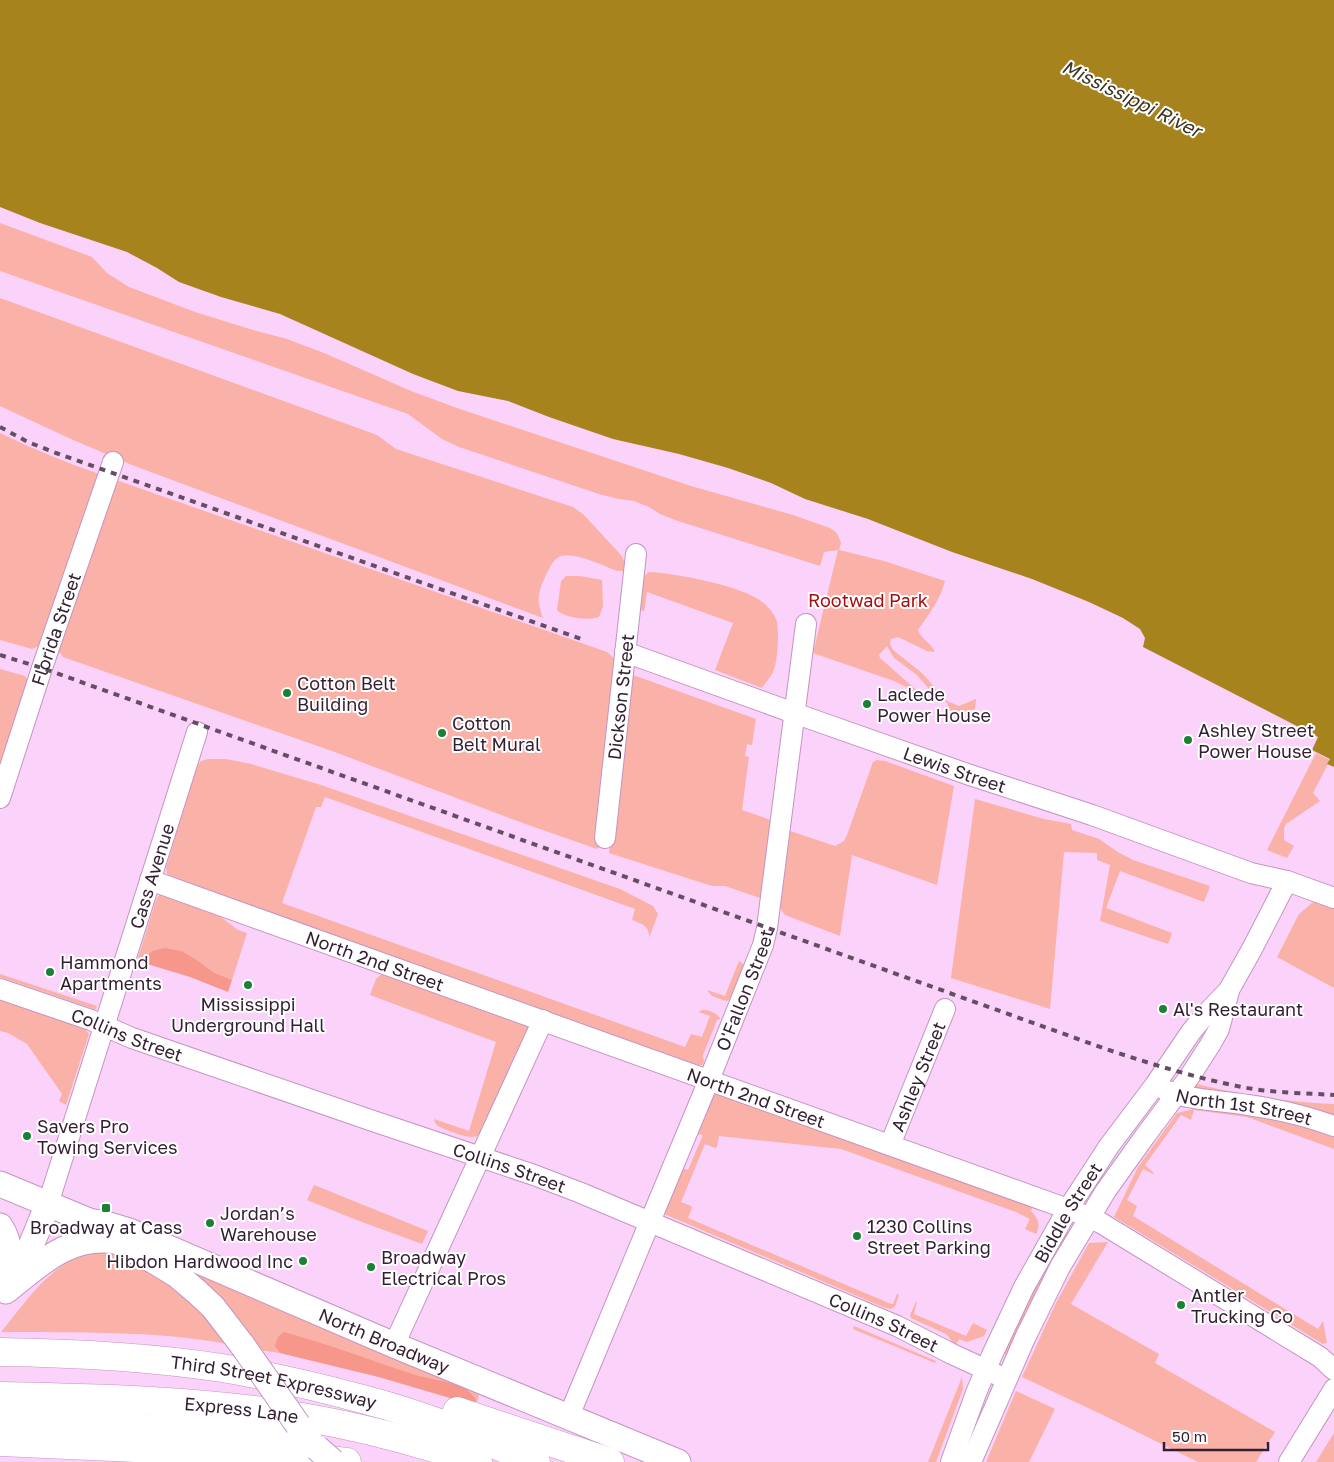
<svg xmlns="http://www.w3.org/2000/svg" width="1334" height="1462" viewBox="0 0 1334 1462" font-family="'Golos Text',sans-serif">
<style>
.green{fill:#fab1a7}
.forest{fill:#f7968b}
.water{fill:#a7831d}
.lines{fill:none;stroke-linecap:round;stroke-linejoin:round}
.minor-casing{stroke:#c494c3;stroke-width:22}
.major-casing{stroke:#c494c3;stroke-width:27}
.highway-casing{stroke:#c494c3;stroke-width:29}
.minor{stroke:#fff;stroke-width:20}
.major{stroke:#fff;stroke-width:25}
.highway{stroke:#fff;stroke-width:28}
.rail{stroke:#654d64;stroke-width:4;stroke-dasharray:6 6;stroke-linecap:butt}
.major-bridge-casing{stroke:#c494c3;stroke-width:27;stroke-linecap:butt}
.major-bridge{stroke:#fff;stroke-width:25}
.poi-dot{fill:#1b8135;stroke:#fff;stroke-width:2}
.labels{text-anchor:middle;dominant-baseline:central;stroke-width:4;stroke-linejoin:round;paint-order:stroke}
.park-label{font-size:18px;fill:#a40f14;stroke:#fff}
.street-label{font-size:18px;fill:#321f31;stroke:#fff}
.poi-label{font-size:18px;fill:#321f31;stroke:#fff;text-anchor:start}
.water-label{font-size:19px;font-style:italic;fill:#3e3520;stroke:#fff}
</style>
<rect width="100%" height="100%" fill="#fbd2f9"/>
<!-- green -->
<path class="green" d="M0 223 92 257 107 273 129 287 195 312 253 330 287 339 324 353 411 391 457 408 691 486 793 515 830 528 837 533 841 543 839 550 884 561 945 581C940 600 929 614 918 630 922 640 930 642 935 652L927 651 898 637 891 639 890 644 893 650 922 673 947 701 959 706 976 699 975 709 952 715 947 703 944 700 937 698 917 675 894 658 887 646 879 655 880 658 922 695 894 681 813 653 838 550 824 552 820 566 675 520 660 514 649 507 634 501 619 499 602 495 459 447 442 439 408 414 0 271Z
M0 298 377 435 396 449 573 507 583 514 621 555C625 561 626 565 623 571H617C604 566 575 552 561 556 552 559 549 570 545 577 537 595 537 600 543 618L132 465 71 439 0 406Z
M0 433C33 449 67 463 102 475L39 646 32 649 0 640Z
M116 480 607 652 616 660 601 846 597 849 520 822 332 751 63 657 58 650Z
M649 572C675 573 736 585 758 599 765 603 775 613 777 622 779 635 778 660 773 672 770 678 765 683 762 688L715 670 733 623 647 592 644 612 637 606C639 594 638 579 649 572Z
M566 576H580L602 580 603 606 599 617C588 621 565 618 557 610L561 581Z
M0 669 25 676 29 682 0 776Z
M633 675 756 719 752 745 747 744 745 756 749 757 742 810 774 821 763 899 725 886H712L609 853 630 677Z
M1316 753 1330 760 1313 793 1320 801 1286 824 1284 828V840L1294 846 1287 858 1267 850Z
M208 759H226L251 764 321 785 620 889 653 906 658 914 649 938C650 926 642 924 632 920L635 909 325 797 321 807H316L282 903 685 1047 691 1034 702 1037 710 1016 699 1012C704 1007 716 1012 720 1018V1019L717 1020 703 1055 704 1062 702 1065 694 1066 171 877 167 874 166 868 196 769 201 761Z
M877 760 885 761 954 786 937 885 852 855 840 936 785 915 781 910 780 901 790 831 835 846 844 841 847 835 873 762Z
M975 799 1044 819 1071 824 1072 830 1099 839 1118 852 1133 860 1210 886 1204 902 1120 871 1106 908 1172 933 1168 944 1100 921 1110 865 1097 860V853L1064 852 1050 1009 951 978Z
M159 895H164L213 911 238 930 247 933 232 980 213 972 197 960 182 951 166 948 146 957 144 963 137 961 156 900Z
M1318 901 1334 907V988L1277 957 1299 914 1312 903Z
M739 961 743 964 744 968 732 998 727 1001 723 1000 712 996 707 990 725 996Z
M0 974 97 1006 96 1009H94L0 977Z
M382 974 520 1021 528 1025V1029L482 1130C479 1134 478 1137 473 1137 466 1138 443 1129 438 1126 435 1123 435 1123 434 1119L469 1131 496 1042 370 995 376 979Z
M0 1000 78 1025 86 1030 89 1034 66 1105 59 1101 62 1094 27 1044 8 1033 0 1031Z
M1194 1083C1237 1095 1290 1102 1334 1104V1116L1193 1093Z
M714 1092 1033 1206 1031 1211C1038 1218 1041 1225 1036 1234L1025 1229 1030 1219 1016 1212 841 1149 719 1136 717 1147 715 1148 705 1144 681 1202 691 1206 692 1208 688 1218 891 1304H893L897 1294 899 1295C895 1306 896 1312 883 1307L662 1213 682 1168 688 1170 703 1135 696 1134Z
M1197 1105 1276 1116 1334 1137V1149L1247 1117 1194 1110 1191 1120 1181 1115 1145 1165 1154 1173 1153 1174 1143 1169 1127 1200 1137 1206 1133 1216 1318 1329 1323 1321 1327 1343 1323 1344 1114 1217 1138 1167 1177 1113 1195 1109Z
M314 1185 428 1231 422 1244 354 1219 307 1200Z
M1065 1231 1069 1234 1007 1355 1002 1353 1018 1318Z
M1108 1242 1071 1304 1159 1354 1155 1363 1275 1432 1256 1462H1198L1103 1415 1022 1377 1056 1303 1089 1243Z
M77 1252H108L154 1273 175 1288 203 1313 227 1344C153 1330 76 1333 1 1332 22 1307 41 1277 70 1261L68 1255Z
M197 1272 479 1393 478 1400 474 1405 379 1377 280 1353 259 1350 193 1278Z
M916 1302H917L914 1314 966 1336 973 1323 987 1330 984 1336 967 1342 959 1339 955 1347 949 1337 946 1334 911 1318 910 1315Z
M854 1326 936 1361 935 1363 853 1329Z
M962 1377 963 1389 936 1462H928Z
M1016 1391 1055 1409 1029 1462H986Z
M1334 1433V1462H1316Z"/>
<!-- forest -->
<path class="forest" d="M166 948 182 951 197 960 213 972 232 980 228 992 190 977 144 963C147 951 155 950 166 948Z
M284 1332C327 1344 368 1359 409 1373 426 1379 445 1380 462 1387 468 1390 472 1394 476 1400L474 1405 379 1377 280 1353 275 1346 278 1337Z"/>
<!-- water -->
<path class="water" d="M0 0H1334V767L1327 764 1330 759 1312 750 1318 737 1143 647 1145 638 1140 629 1123 618 1089 602 1032 579 952 552 868 519 805 499 771 483 728 468 679 454 613 439 549 417 508 401 458 391 413 374 280 314 221 297 179 282 157 268 127 252 40 223 0 207Z"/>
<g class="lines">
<defs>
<g id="minor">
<path id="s1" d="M625 652 794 713 970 775 1092 815 1251 873 1287 881 1334 898"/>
<path id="s2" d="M0 798 42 668 113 462"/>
<path id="s3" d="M605 838 636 554"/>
<path id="s4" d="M150 880 1076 1212 1101 1223 1320 1357 1334 1370"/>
<path id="s5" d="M0 989 91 1020 132 1038 370 1120 534 1175 581 1193 897 1326 952 1354 1006 1379"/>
<path id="s6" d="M1165 1090C1191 1101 1220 1100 1248 1105 1277 1109 1306 1116 1334 1126"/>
<path id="s7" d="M890 1145 945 1009"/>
<path id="s8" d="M48 1204 197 732"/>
<path d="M394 1345 543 1020"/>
<path id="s9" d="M569 1416 709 1080 763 945 767 928 806 624"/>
<path id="s10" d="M951 1462 976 1393 992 1355 1024 1287 1068 1209 1109 1146 1155 1085 1191 1032 1205 1015 1229 990 1252 949 1287 881"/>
<path d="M971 1462 1025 1338 1060 1267 1105 1192 1145 1136 1190 1076 1210 1045 1219 1029 1229 991"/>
<path d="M1289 1462 1334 1389"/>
</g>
<g id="major">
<path d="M0 1184 89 1221 116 1241 154 1261 177 1275 197 1292 213 1307 243 1346"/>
<path id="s11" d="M89 1221 109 1225 129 1231 394 1345 678 1462"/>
<path d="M0 1226C12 1244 10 1263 7 1284"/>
<path d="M13 1281 28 1253 48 1204"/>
<path d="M6 1291C40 1264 69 1234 116 1241"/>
</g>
<g id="highway">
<path id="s12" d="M0 1352C74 1353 149 1357 222 1368 270 1376 319 1387 366 1400 424 1415 480 1438 536 1462"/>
<path id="s13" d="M0 1396C101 1398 202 1400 302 1417 362 1427 421 1443 478 1462"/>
<path d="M457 1411 610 1462"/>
<path d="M0 1421 246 1433 283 1434 307 1436"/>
<path d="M0 1442 271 1454 347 1462"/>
</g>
</defs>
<!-- minor casing -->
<use href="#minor" class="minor-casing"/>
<!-- major casing -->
<use href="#major" class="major-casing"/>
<!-- highway casing -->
<use href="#highway" class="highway-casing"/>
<!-- minor -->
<use href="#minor" class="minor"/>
<!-- major -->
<use href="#major" class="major"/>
<!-- highway -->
<use href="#highway" class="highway"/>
<!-- rail -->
<path class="rail" d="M0 427 28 442 56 453 581 639
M0 655 42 668 1106 1049C1151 1064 1196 1078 1242 1087 1272 1093 1304 1093 1334 1095"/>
<defs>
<path id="major-bridge" d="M243 1346 298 1425
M317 1448 333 1462"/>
</defs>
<!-- major-bridge casing -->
<use href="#major-bridge" class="major-bridge-casing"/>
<!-- major-bridge -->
<use href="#major-bridge" class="major-bridge"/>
</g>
<!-- markers -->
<g class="poi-dot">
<circle cx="287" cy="693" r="5"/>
<circle cx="867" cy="704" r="5"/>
<circle cx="442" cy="733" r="5"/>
<circle cx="1188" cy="740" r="5"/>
<circle cx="50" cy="972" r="5"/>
<circle cx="248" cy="985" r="5"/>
<circle cx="1163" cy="1009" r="5"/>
<circle cx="27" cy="1136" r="5"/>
<rect x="101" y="1203" width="10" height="10" rx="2.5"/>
<circle cx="210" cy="1223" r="5"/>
<circle cx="857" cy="1236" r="5"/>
<circle cx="303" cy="1261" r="5"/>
<circle cx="371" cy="1267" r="5"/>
<circle cx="1181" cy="1305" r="5"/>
</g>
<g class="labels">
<!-- park labels -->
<g class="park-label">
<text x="868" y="600">Rootwad Park</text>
</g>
<!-- street labels -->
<g class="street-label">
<text stroke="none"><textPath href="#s2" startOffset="178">Florida Street</textPath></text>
<text stroke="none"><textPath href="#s3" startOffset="142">Dickson Street</textPath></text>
<text stroke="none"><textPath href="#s1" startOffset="350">Lewis Street</textPath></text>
<text stroke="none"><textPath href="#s8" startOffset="344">Cass Avenue</textPath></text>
<text stroke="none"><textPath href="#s4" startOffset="239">North 2nd Street</textPath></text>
<text stroke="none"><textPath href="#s9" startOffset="461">O'Fallon Street</textPath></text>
<text stroke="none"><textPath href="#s5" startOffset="135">Collins Street</textPath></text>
<text stroke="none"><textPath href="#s7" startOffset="74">Ashley Street</textPath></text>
<text stroke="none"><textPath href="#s4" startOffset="644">North 2nd Street</textPath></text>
<text stroke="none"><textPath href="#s6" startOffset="81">North 1st Street</textPath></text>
<text stroke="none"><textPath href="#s5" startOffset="540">Collins Street</textPath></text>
<text stroke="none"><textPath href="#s10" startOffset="276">Biddle Street</textPath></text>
<text stroke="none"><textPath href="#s5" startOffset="945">Collins Street</textPath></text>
<text stroke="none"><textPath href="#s11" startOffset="319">North Broadway</textPath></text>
<text stroke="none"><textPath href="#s12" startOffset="276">Third Street Expressway</textPath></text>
<text stroke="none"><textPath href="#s13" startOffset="242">Express Lane</textPath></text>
</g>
<!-- poi labels -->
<g class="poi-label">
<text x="297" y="683">Cotton Belt<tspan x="297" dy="21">Building</tspan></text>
<text x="877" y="694">Laclede<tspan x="877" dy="21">Power House</tspan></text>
<text x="452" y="723">Cotton<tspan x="452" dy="21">Belt Mural</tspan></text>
<text x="1198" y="730">Ashley Street<tspan x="1198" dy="21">Power House</tspan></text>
<text x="60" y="962">Hammond<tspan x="60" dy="21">Apartments</tspan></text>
<text x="248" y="1004" text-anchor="middle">Mississippi<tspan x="248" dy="21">Underground Hall</tspan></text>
<text x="1173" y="1009">Al's Restaurant</text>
<text x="37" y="1126">Savers Pro<tspan x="37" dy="21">Towing Services</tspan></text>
<text x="220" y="1213">Jordan’s<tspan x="220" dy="21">Warehouse</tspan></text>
<text x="867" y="1226">1230 Collins<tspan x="867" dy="21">Street Parking</tspan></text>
<text x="106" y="1227" text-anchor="middle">Broadway at Cass</text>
<text x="381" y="1257">Broadway<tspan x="381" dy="21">Electrical Pros</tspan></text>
<text x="293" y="1261" text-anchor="end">Hibdon Hardwood Inc</text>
<text x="1191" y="1295">Antler<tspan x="1191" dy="21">Trucking Co</tspan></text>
</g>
<!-- water labels -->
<g class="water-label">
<text transform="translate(1132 98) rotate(26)">Mississippi River</text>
</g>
</g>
<!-- scale -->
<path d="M1164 1442v8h104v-8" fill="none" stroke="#321f31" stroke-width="2.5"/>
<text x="1172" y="1442" font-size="15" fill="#321f31" stroke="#ffffff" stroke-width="4" paint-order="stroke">50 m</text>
</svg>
